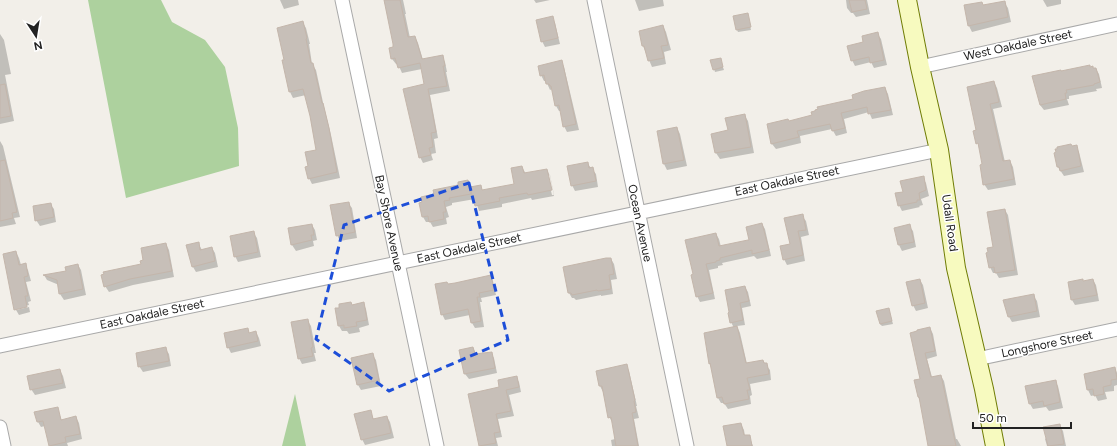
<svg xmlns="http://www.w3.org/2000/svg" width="1117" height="446" viewBox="0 0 1117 446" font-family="Figtree,sans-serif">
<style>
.forest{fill:#add19e}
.shadow{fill:#0003;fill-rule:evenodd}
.building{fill:#c7bfb8;stroke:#c4b6ab}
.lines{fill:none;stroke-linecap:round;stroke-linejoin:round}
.street-casing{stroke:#a9a9a9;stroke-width:15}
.secondary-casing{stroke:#707d05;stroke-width:20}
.street{stroke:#fff;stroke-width:13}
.secondary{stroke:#f7fabf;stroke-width:18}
.marked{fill:none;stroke:#1d4ed8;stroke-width:3;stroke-dasharray:8 5;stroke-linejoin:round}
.labels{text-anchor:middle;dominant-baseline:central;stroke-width:3;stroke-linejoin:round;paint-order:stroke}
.street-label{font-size:12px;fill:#222;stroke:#fff}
</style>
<rect width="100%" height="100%" fill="#f2efe9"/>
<!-- forest -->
<path class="forest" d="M88 0H161L172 22 205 40 225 67 238 128 239 166 126 198Z
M295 394 306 446H282Z"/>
<!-- shadow -->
<path class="shadow" d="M280 0H298L299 5 284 9Z
M384 0H403L406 14H405L410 38 415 37 418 43 423 60 442 56 445 62 447 72H446L450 91 430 95 438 138 434 139 436 153 431 154 433 160 423 163 420 157 425 85 422 69 402 73 398 64H396L392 59 395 48Z
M534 0H550L536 3Z
M635 0H663L664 6 639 11Z
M846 0H867L870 14 856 17 853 13H851L847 8Z
M1043 0H1061V4L1047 7Z
M1004 2 1008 8 1011 22 972 32 969 26 965 6H983Z
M747 14 751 30 738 32 737 30Z
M552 18 555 23 560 44 545 47 542 41Z
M303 23 306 28 310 44H309L312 64 316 70 324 107 331 135 340 178 312 184 309 178V167L317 151 306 95 293 98 290 92 284 61Z
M663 26 666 32 671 50 664 52 666 64 652 67 643 46Z
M877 33 881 39 887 65 874 68 871 62 855 66 852 60 865 43Z
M0 34 4 40 11 74 5 75 14 121 0 124Z
M720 59 724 70 715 72 714 69Z
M561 61 564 67 579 130 567 132 564 126 561 111H559L556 106 552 89 550 90 546 81H544L541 75Z
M1093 67 1094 69H1096L1099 74 1102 88 1096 89 1097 91 1069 96V99H1067L1069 105 1044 110 1040 105 1061 72Z
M994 82 997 88 1002 107 993 109 1005 162 1010 161 1013 167 1016 185 988 190 984 184V165L975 132 977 131Z
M885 88 888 94 893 115 872 119 869 112 844 119 847 133 836 136 832 129 800 136 801 143 776 149 772 144 768 125 789 122 813 116Z
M745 116 748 121 754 153 720 159 716 153 713 134 729 131Z
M677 128 680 134 687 166 667 170 664 164 658 132Z
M0 141 3 146 20 217 14 218 16 224 0 227Z
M1076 146 1079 152 1084 172 1064 176 1058 167 1072 147Z
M587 163 596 174 598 187 575 191 572 185Z
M522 167 526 174 547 170 550 176 554 196 532 200 531 198 502 204V207L479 211 475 199 452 203V205L446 207 449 217 446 218 447 224 433 227 430 222H426L423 217 435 195 468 182 471 188 480 186 483 191 515 185ZM547 175H550L554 195H552Z
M923 178 926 183 929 196 921 199 923 205 919 206 920 207 902 211 899 205 904 193Z
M348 203 352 208 357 238 340 241 337 235Z
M50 204 54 209 56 222 40 226 36 220Z
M1005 210 1008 215 1018 275 999 278 996 273H993L990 267Z
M802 216 806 221 809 235 801 237 805 261 787 265 784 259Z
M762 224 765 229 771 256 757 259 754 256 722 263 723 265 718 266V268L709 270 715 299 700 302 697 296 692 276 716 234 719 239 721 247 748 241Z
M312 225 315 230 317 240 313 241 314 246 296 251 292 245 290 229Z
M909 226 913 231 916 247 902 251 899 245Z
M253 232 257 238 261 257 238 262 235 256Z
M198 243 202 250 212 248 215 253 218 267 196 272 193 267Z
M166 244 169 250 174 277 133 285 109 292 105 286V275L142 265Z
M16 252 19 258 21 265H25L28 270 31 281 26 282 31 301 28 302 29 305 16 308V310L15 309Z
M611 259 614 264 617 279 611 280 613 294 601 296V295L576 300 574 298H572L569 293 564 268Z
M78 265 81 270 86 295 64 300 60 294 59 285 47 280 44 275 67 272Z
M490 276 493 281 496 295 481 298 482 302H480L484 327 475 328 472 323 470 315 445 320 442 314 448 285Z
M920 280 923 285 928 308 916 311 913 305Z
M1093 280 1096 285 1099 301 1075 305 1072 300Z
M745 287 748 292 751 306 742 308 745 325 737 326 740 333 747 364 763 361 770 370 771 380 750 384 752 395 750 396 751 404 728 409 724 403H721L718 398 711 367 709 363 734 328 731 322Z
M1033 295 1037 301 1040 317 1012 322 1009 317Z
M363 303 366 309 369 325 359 328 360 332 349 334 347 331H342L339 326 352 306Z
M29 307 30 312 19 315 16 310Z
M889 310 893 324 882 326 880 324Z
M308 321 311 326 316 353H314L316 361 302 364 299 358Z
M930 328 933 334 937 356 927 359 932 377 941 376 944 381 956 439H957L961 446H929L920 400 918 397 921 380 911 334Z
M247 329 250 334 256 332 259 338 261 346 231 353 228 347Z
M165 348 169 354 171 366 143 372 139 366Z
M473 348 477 355 491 353 494 358 497 373 469 379 465 374Z
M372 354 376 360 381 386 361 390 358 385Z
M626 365 629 371 637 406H636L639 418 634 419 639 446H612L611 440 615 439 613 423 609 417 603 392 600 386 597 372Z
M1115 368 1117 373V385L1114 386V391L1105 392 1107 399 1098 401 1095 395 1091 396 1088 390 1085 374Z
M60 370 63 376 66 388 35 395 31 389Z
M516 377 519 382 521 392 509 395 514 416 498 419 502 437 496 438 498 446H480L470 394 500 388Z
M1055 381 1058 386 1063 408 1049 411 1046 407 1033 409 1030 404Z
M57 408 62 421 76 417 79 423 82 439 67 443 68 446H50L45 426 41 427 38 422Z
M370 411 374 420 387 417 390 422 394 438 365 445 362 439Z
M741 424 744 430 745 436H749L753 446H728Z
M1059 425 1063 431 1066 446H1047L1045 439Z"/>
<!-- building -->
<path class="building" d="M384 0H400L408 37 415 36 422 59 443 55 445 66H443L447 86 428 89 436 132 431 133 433 147 429 148 431 155 419 158 403 89 424 84 420 63 398 68 395 58 391 59 389 48 393 47V44Z
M849 0H865L867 9 852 12Z
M1005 1 1008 17 968 26 964 5 982 2 983 5Z
M748 13 751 27 736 30 733 16Z
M553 16 558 38 541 42 536 20Z
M303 21 307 38 306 39 311 63H313L322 103H323L329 128 337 172 308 179 305 167 308 166 305 152 316 150 310 116 303 89 289 92 282 60H284L277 28Z
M663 25 668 45 661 46 664 58 648 61 644 46H642L639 31Z
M878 32 884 60 870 63 869 57 851 61 847 46 863 42 862 36Z
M721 58 723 67 713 70 710 60Z
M562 60 576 124 563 127 559 105 555 106 551 86H550L549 84H546L544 75 540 76 538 66Z
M1090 65V67L1093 66V68H1096L1100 82 1094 84V85L1066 90 1067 93H1065L1066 99 1040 105 1032 76 1061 70V71Z
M994 81 999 102 990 104 1003 161 1010 160 1014 179 983 185 980 165 982 164 978 143 976 144 973 131 976 130 967 87Z
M5 84 11 116 0 118V85Z
M885 87 891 110 868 114 867 107 841 113 845 128 832 131 830 124 797 131 799 137 771 144 767 124 788 119 789 121 812 115 811 112 815 111V110L818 109 817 107 853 99 852 95 864 91Z
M745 114 751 147 715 153 711 134 728 130 725 118Z
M677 127 684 160 663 164 657 131Z
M1071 144 1072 146 1077 145 1081 166 1060 171 1059 167H1057L1054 153 1056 152 1055 149H1057V147Z
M5 160 17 212 12 213 13 218 0 221V161Z
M588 162 589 168 593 167 596 181 571 186 567 166Z
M522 166 524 173 547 169 552 190 528 195 527 193 499 198 500 201 475 206 470 187 481 185 482 190 514 184 511 168Z
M924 176 926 190 919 193 920 200H917V202L898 206 895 193 903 192 900 181Z
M468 180 471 194 449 198 450 200 444 201 446 212H443L444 219 429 222 428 216 422 217 419 203 422 202 421 197 434 194 433 190 458 185V182Z
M349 202 355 232 336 236 330 205Z
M51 203 54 217 35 221 33 206Z
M1005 209 1015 270 995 273 994 267 989 268 986 253 988 252 987 248 993 247 987 212Z
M803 214 806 230 798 231 803 255 783 260 780 246 790 244 784 218Z
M762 223 769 250 752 254V250L720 258V260L716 261V262L706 264 713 293 696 297 691 275 693 274 685 240 716 233 719 246 748 240H749L746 227Z
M312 224 314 235H311L312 240 291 245 288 228Z
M910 224 914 242 898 245 894 228Z
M254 231 258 252 234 257 230 236Z
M199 242 200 250 212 247 215 261 192 267 186 245Z
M166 243 172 271 130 279 104 287 101 275 104 274 103 272 141 264 140 261 143 260 141 248Z
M16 251 19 265 26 263 28 276 24 277 28 296H25L27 307 14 310 3 254Z
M606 258H611L614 274 609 275 611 289 598 291 597 290 572 295 571 293H568L563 267Z
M78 264 83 289 59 294 57 280 43 275 66 271 65 267Z
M491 275 494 290 479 293 480 297H477L481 321 471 323 468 309 441 315 435 284 447 282 448 284 455 283Z
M920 279 925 303 912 306 906 282Z
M1083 279V281L1093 279 1097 295 1071 300 1068 282Z
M745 286 749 301 740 303 743 320 730 323 728 313 729 312 725 290Z
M1034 294 1037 311 1008 317 1003 300Z
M351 302 352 305 364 302 367 320 356 322 357 326 344 328V325L338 326 335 308H339V304Z
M889 308 892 321 880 324 876 311Z
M308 319 313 347 311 348 313 356 298 359 291 322Z
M737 326 746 363 763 360 764 363H767L769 374 747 378 750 390H747L749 399 724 404 722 397 717 398 710 363 709 364 704 333Z
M930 327 935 351 925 353 931 377 941 375 956 446H928L919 397H918L914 380 920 379 910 333 917 331V330Z
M248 328 249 333 256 331 258 341 227 348 224 333Z
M166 347 169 361 138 367 136 353Z
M473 347 475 354 492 352 495 368 464 374 459 350Z
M373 353 379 380 357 385 351 358Z
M627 364 635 400 634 401 636 412 632 413 638 446H616L611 417 608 418 602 386H599L596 371Z
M1115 367 1117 379 1111 380V385L1103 387 1104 394 1094 396 1093 389 1087 390 1084 374Z
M60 369 63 383 30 390 27 376Z
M517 376 519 387 506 390 511 411 496 414 500 432 494 433 496 443 479 446 468 394 499 387 498 380Z
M1056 380 1060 402 1044 406 1043 401 1029 404 1025 386Z
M58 407 61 420 76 416 80 434 65 437 66 442 49 446 43 421 37 422 34 412Z
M371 410 373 419 387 416 391 433 361 440 354 414Z
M741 423 744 435H750L752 446H727L723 426Z
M1060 424 1064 444 1048 446 1043 427Z"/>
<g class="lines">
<defs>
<path id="street" d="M342 0 437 446
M594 0 687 446
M920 67 1117 24
M0 346 939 150
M977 359 1117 329
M0 427 4 446"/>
<path id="secondary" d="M907 0 920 67 939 150 956 268 984 389 995 446"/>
</defs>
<!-- street casing -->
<use href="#street" class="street-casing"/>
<!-- secondary casing -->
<use href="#secondary" class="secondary-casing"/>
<!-- street -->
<use href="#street" class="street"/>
<!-- secondary -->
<use href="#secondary" class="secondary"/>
</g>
<!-- marked area -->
<path class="marked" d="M469 183 508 340 389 391 316 339 344 225Z"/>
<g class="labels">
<!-- street labels -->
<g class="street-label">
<text transform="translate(1018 45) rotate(-12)">West Oakdale Street</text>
<text transform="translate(787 181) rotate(-12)">East Oakdale Street</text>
<text transform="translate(389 223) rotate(78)">Bay Shore Avenue</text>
<text transform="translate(640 223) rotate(78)">Ocean Avenue</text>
<text transform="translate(950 223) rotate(82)">Udall Road</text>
<text transform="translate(469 248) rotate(-12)">East Oakdale Street</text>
<text transform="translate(152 314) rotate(-12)">East Oakdale Street</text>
<text transform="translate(1047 344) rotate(-12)">Longshore Street</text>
</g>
</g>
<!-- north arrow -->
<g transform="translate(36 36) rotate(168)" stroke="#ffffff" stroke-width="3" paint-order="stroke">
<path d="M0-3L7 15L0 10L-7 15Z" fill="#222222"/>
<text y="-6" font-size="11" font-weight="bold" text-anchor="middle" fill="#222222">N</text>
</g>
<!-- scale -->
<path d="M973 422v6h98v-6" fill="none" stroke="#222222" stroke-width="2"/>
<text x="979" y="422" font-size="12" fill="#222222" stroke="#ffffff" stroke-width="3" paint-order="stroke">50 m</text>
</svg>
